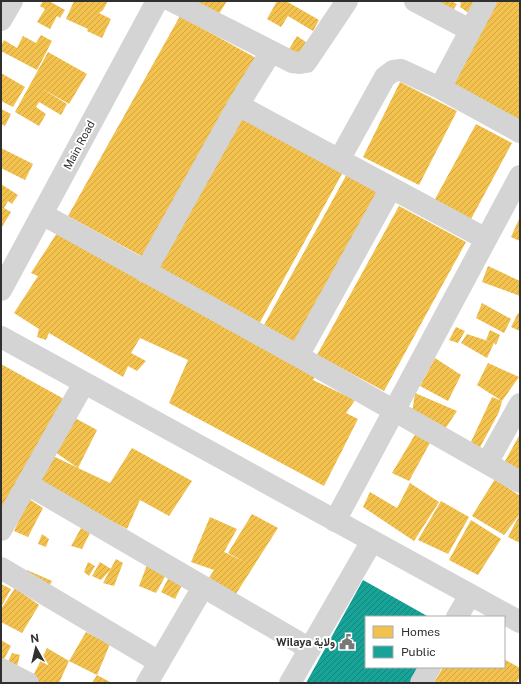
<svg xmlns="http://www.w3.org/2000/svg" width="521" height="684" viewBox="0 0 521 684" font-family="'Public Sans',Vazirmatn,sans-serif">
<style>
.homes{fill:url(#homes-hatch)}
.public{fill:url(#public-hatch)}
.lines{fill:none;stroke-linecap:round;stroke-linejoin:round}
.minor{stroke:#d4d4d4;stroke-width:22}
.tertiary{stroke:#d4d4d4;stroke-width:22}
.labels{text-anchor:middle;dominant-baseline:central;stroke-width:4;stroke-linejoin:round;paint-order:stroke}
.street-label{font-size:11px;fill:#303030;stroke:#fff}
.poi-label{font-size:11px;font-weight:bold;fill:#303030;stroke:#fff;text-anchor:end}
</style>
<defs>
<pattern id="homes-hatch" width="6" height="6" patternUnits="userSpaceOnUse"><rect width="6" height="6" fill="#f2c14e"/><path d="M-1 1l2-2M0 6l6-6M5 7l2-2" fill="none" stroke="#d0a644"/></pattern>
<pattern id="public-hatch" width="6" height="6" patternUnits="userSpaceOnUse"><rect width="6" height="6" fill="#17a398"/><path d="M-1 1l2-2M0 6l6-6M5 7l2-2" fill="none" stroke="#15857c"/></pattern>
</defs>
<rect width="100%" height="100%" fill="#fff"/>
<!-- homes -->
<path class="homes" d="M43 1H49L65 10 60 18 57 16 50 29 37 22 45 9 40 6Z
M74 1H83L88 4 84 1H108L103 10 99 13 111 19 102 38 87 31 88 29 66 19Z
M188 1H227L217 17Z
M277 1H286L319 20 313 31 288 16 281 27 267 19Z
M438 1H451L457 4 449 16Z
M458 1H475L470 14 460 7 461 3Z
M496 1H520V122L451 86Z
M180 16 256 58 145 258 68 216Z
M41 35 52 41 37 70 1 51V46L4 40 17 48 23 36 36 43Z
M297 36 306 42 295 60 286 54Z
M48 52 87 74 69 104 41 88 67 104 61 115 39 102 36 107 46 114 39 126 15 112Z
M1 73 25 87 13 107 1 101Z
M400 82 457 111 419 185 363 157Z
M1 109 11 114 5 126 1 124Z
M239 114 343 172 259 324 155 267Z
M476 124 512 143 470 221 434 201Z
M1 148 33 164 25 180 1 168Z
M348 172 384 191 300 345 264 325Z
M1 184 18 195 12 204 8 201 4 208 11 212 2 227 1 226Z
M399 206 466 242 384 391 317 355Z
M520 217V241L511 237Z
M57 233 317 374 313 380 355 400 346 413 358 419 324 486 169 403 188 360 140 338 131 353 146 361 137 371 128 366 123 377 49 333 46 340 37 337 39 329 14 313 38 276 31 273Z
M488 266 520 281V296L482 282Z
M482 303 511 319 504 333 476 318Z
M518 313 520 314V331L511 327Z
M456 327 465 331 458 343 449 340Z
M490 330 500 335 496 345 494 343 487 358 461 343 467 334 494 343 486 340Z
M435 358 461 375 448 401 420 386Z
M488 363 519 377 502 401 499 412 478 451 470 444 492 397 502 401 477 385Z
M1 364 64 399 1 511Z
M415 393 457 411 443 432 412 413Z
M75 418 97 430 78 468 110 483 132 448 192 481 169 516 140 500 127 529 38 484 51 455 78 468 55 452Z
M416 433 431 441 409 481 392 473Z
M520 434V472L504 463Z
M495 479 520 496V543L508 537 520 514 504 535 472 516Z
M410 483 439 502 414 541 363 507 370 492 397 508Z
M29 499 43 508 28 537 14 531Z
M441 501 469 517 448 554 418 540Z
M252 514 278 528 232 600 205 584 214 570 191 562 210 517 237 529 224 552 245 562 228 553Z
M471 520 501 539 478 575 449 560Z
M81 528 90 533 82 549 71 546Z
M42 534 49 539 46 547 38 544Z
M116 559 123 563 114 586 103 583Z
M88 562 95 566 89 576 84 572Z
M100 562 111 569 101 580 92 576Z
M147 565 166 575 156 593 139 586Z
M27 570 52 581 48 589 23 577Z
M169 577 182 585 175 599 161 592Z
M1 584 11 589 1 607Z
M15 588 39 605 22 633 1 622V609Z
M86 632 110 644 97 675 69 661 59 683H39L31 680 47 648 69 661Z
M1 640 11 646 3 661 1 660Z
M12 653 20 655 16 670 6 666Z
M504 659 520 668V677L516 683H434L443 667H504Z
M97 675 112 683H92Z"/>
<!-- public -->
<path class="public" d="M363 580 429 617H366V667H423L414 683H306Z"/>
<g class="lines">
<!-- minor -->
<path class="minor" d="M172 1 292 62 300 63 306 62 347 1
M415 1 470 30
M1 20 12 1
M440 88 486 1
M238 105 486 239
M339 160 385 77 393 71 401 70 440 88 520 132
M42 214 298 356 520 482
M145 272 238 105 271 52
M1 290 157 1
M298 356 391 188
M487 463 520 404
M27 484 310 649
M335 521 520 176
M1 530 84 383
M1 568 159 662
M457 617 470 595
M1 669 28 683
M147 683 203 587
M290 683 372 541
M421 683 430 667"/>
<!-- tertiary -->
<path class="tertiary" d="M1 337 520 622"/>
</g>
<!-- icons -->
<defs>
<symbol id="civic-bare" viewBox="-9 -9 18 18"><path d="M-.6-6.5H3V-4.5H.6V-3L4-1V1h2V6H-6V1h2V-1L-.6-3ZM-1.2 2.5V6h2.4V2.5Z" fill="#787878" stroke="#fff" stroke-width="2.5" paint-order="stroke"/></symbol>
</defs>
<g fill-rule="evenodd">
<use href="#civic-bare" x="336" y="631" width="22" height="22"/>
</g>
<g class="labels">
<!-- street labels -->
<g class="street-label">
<text transform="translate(79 145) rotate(-62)">Main Road</text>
</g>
<!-- poi labels -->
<g class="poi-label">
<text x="335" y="642">Wilaya ولاية</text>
</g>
</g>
<!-- border -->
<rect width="521" height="684" fill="none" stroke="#303030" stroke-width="4"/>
<!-- legend -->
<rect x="365" y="616" width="140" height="52" fill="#ffffff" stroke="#acacac"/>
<rect x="373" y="626" width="20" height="12" fill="#f2c14e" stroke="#acacac"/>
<text x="401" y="636" font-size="12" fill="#303030">Homes</text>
<rect x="373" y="646" width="20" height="12" fill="#17a398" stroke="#acacac"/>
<text x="401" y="656" font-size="12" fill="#303030">Public</text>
<!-- north arrow -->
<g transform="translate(36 648) rotate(352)" stroke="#ffffff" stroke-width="3" paint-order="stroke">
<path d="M0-3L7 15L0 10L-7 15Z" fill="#303030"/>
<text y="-6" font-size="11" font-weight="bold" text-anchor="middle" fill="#303030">N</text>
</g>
</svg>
